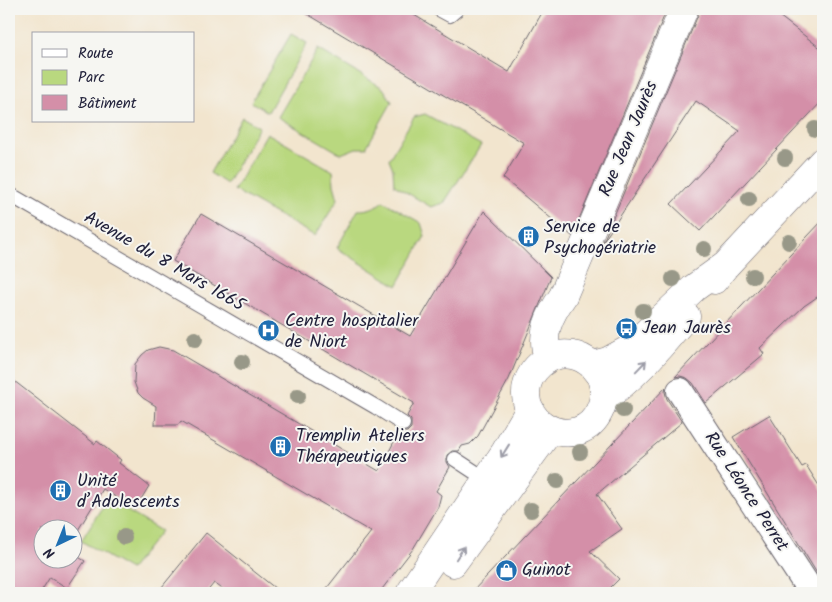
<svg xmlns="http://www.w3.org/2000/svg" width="832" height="602" viewBox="0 0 832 602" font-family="Kalam,sans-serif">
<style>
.green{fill:#b9d87f;stroke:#6e7d5d}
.building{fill:#d48fa8}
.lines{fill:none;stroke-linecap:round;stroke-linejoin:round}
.lane-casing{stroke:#6b666e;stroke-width:16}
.street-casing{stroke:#6b666e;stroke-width:28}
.secondary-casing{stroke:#6b666e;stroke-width:29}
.lane{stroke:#fff;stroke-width:14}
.street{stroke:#fff;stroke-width:26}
.secondary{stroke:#fff;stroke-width:28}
.tree{fill:#989888}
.oneway{stroke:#9c9ca7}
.labels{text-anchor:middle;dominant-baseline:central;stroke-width:4;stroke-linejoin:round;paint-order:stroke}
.street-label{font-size:18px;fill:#22223b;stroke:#f6f6f2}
.poi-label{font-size:18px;fill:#22223b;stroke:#f6f6f2;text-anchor:start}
</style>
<rect width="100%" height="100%" fill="#f6f6f2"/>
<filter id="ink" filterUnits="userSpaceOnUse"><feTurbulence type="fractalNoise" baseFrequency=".02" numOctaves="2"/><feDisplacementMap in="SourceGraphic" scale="10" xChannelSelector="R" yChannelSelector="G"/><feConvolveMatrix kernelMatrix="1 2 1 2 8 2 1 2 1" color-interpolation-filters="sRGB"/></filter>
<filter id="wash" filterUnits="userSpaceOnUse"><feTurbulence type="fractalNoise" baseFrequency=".0096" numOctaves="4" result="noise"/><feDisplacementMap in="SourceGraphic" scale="20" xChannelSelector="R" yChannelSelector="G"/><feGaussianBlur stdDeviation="1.12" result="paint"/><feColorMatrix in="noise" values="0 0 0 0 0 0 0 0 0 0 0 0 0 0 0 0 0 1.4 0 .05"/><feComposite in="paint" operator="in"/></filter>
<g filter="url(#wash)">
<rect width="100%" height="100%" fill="#f2e5ce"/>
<!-- green -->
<path class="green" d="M291 34 307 43 268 112 251 102Z
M318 49 383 88 392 102 366 148H356L341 154 278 117Z
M425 114 481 145 444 203 431 207 394 185 393 169 389 159 414 117Z
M242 117 259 127 227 184 210 173Z
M267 133 333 171 334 185 338 199 315 236 234 190Z
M383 201 421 223 425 236 397 286 337 248 358 210C368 210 375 208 383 201Z
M107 499 161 531 130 570 81 541Z"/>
<g id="blocks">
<!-- building -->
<path class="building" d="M299 9H404L509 72 544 9H667L572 236 503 178 524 143Z
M699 9H770L823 50V100L700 231 671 204 740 131 696 101 603 242 698 15Z
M484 211 551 277 509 379 478 436 470 444 462 446 459 451H452L447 455V462L450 467 436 491 441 495 438 507 413 549 379 593H323L371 532 181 421 178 425H155L156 406 143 398 138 393 134 382 135 364 142 355 148 350 159 347 173 350 379 471 399 432H407L411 428V420L407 416 414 403 173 261 201 214 410 336Z
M823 220V293L804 306 760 348 764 354 706 403 693 383 687 378 680 376 675 377Z
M9 377 95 444 97 441 121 460 119 463 149 486 135 509 103 489 72 540V530H42V560H72V553L85 561 67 588 50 577 40 593H9Z
M666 387 665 392 667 399 682 422 597 494 622 529 590 551 619 579 605 593H471Z
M769 415 802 467 806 465 823 492V583L733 437Z
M206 533 281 593H228L214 583 206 593H157Z"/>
</g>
</g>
<g filter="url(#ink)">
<use href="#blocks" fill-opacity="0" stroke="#6b666e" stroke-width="1"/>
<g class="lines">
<defs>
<path id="lane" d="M439 9 450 15 457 9
M9 194 376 407 403 424
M455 459 490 482"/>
<path id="street" d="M680 391 812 593"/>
<path id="secondary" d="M714 280 726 265 823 161
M548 358C540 334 549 316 563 296L684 9
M592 365C595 370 601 375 602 381 608 400 598 424 578 431 554 438 527 421 526 395 525 372 549 350 572 355 580 356 586 360 592 365L608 361 628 350 694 288 726 265
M604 398C636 377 661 345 686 316
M453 563 550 430
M410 593 505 452 530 409"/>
</defs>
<!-- lane casing -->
<use href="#lane" class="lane-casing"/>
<!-- street casing -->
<use href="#street" class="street-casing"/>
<!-- secondary casing -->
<use href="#secondary" class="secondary-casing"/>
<!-- lane -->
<use href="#lane" class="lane"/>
<!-- street -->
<use href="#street" class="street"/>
<!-- secondary -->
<use href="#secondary" class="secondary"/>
</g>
<!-- trees -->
<g class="tree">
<circle cx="815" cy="129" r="8"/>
<circle cx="785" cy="158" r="8"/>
<circle cx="749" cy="199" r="8"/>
<circle cx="789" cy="242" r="8"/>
<circle cx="704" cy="249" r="8"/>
<circle cx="753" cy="276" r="8"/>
<circle cx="673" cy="279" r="8"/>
<circle cx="643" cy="311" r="8"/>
<circle cx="195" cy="339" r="8"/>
<circle cx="242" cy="362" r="8"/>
<circle cx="298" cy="396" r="8"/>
<circle cx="623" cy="410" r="8"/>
<circle cx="580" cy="452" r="8"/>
<circle cx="557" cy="481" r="8"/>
<circle cx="531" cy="510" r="8"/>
<circle cx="124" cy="537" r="8"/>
</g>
<!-- one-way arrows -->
<defs><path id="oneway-shaft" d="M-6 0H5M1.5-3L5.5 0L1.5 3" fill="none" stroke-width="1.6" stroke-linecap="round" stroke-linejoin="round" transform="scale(1.25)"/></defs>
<g class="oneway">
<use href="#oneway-shaft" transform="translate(641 366) rotate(-46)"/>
<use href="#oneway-shaft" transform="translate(505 451) rotate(122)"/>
<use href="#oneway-shaft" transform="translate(460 553) rotate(-57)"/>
</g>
</g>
<!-- icons -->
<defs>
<symbol id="building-disc" viewBox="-11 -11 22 22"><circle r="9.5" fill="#1f6fb2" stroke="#f6f6f2"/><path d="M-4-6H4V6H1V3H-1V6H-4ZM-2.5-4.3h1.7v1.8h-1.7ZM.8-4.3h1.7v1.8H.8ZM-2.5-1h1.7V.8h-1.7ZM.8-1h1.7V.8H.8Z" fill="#fff"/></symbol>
<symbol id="bus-disc" viewBox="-11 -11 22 22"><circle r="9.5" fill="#1f6fb2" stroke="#f6f6f2"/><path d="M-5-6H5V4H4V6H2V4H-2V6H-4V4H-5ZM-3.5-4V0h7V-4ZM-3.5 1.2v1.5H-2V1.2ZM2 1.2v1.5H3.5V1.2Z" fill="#fff"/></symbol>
<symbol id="hospital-disc" viewBox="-11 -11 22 22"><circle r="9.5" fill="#1f6fb2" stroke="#f6f6f2"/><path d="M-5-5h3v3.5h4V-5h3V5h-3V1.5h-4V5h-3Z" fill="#fff"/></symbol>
<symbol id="shop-disc" viewBox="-11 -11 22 22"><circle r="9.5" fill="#1f6fb2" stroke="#f6f6f2"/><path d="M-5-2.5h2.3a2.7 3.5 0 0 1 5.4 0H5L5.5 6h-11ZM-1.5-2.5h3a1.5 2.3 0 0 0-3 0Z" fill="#fff"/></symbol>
</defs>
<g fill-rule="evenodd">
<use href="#building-disc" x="516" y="224" width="25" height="25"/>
<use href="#bus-disc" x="614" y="316" width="25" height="25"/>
<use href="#hospital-disc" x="256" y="318" width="25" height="25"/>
<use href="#building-disc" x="268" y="434" width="25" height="25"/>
<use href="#building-disc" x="48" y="478" width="25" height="25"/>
<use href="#shop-disc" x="494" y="558" width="25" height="25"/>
</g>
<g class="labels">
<!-- street labels -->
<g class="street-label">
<text transform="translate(629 139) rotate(-67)">Rue Jean Jaurès</text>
<text transform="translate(164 262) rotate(30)">Avenue du 8 Mars 1665</text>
<text transform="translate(746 492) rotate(57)">Rue Léonce Perret</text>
</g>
<!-- poi labels -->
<g class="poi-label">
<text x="544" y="227">Service de<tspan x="544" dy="21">Psychogériatrie</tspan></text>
<text x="285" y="321">Centre hospitalier<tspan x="285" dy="21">de Niort</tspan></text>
<text x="642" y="328">Jean Jaurès</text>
<text x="296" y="436">Tremplin Ateliers<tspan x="296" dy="21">Thérapeutiques</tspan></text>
<text x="77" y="481">Unité<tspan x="77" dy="21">d’Adolescents</tspan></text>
<text x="522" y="570">Guinot</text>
</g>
</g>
<!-- margin -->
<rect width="832" height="602" fill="none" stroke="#f6f6f2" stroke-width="30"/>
<!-- legend -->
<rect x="32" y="32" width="162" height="90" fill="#f6f6f2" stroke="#a1a1a9"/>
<rect x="42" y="49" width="25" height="8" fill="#ffffff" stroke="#a1a1a9"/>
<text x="78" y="58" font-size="15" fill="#22223b">Route</text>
<rect x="42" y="70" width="25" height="15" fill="#b9d87f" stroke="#a1a1a9"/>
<text x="78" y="82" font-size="15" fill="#22223b">Parc</text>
<rect x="42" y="95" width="25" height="15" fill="#d48fa8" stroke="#a1a1a9"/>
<text x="78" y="108" font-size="15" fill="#22223b">Bâtiment</text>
<!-- north arrow -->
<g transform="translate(58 544) rotate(223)"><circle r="24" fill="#f6f6f2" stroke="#a1a1a9"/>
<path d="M0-4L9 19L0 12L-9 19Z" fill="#1f6fb2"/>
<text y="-8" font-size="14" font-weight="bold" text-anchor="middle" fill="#22223b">N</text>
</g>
</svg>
